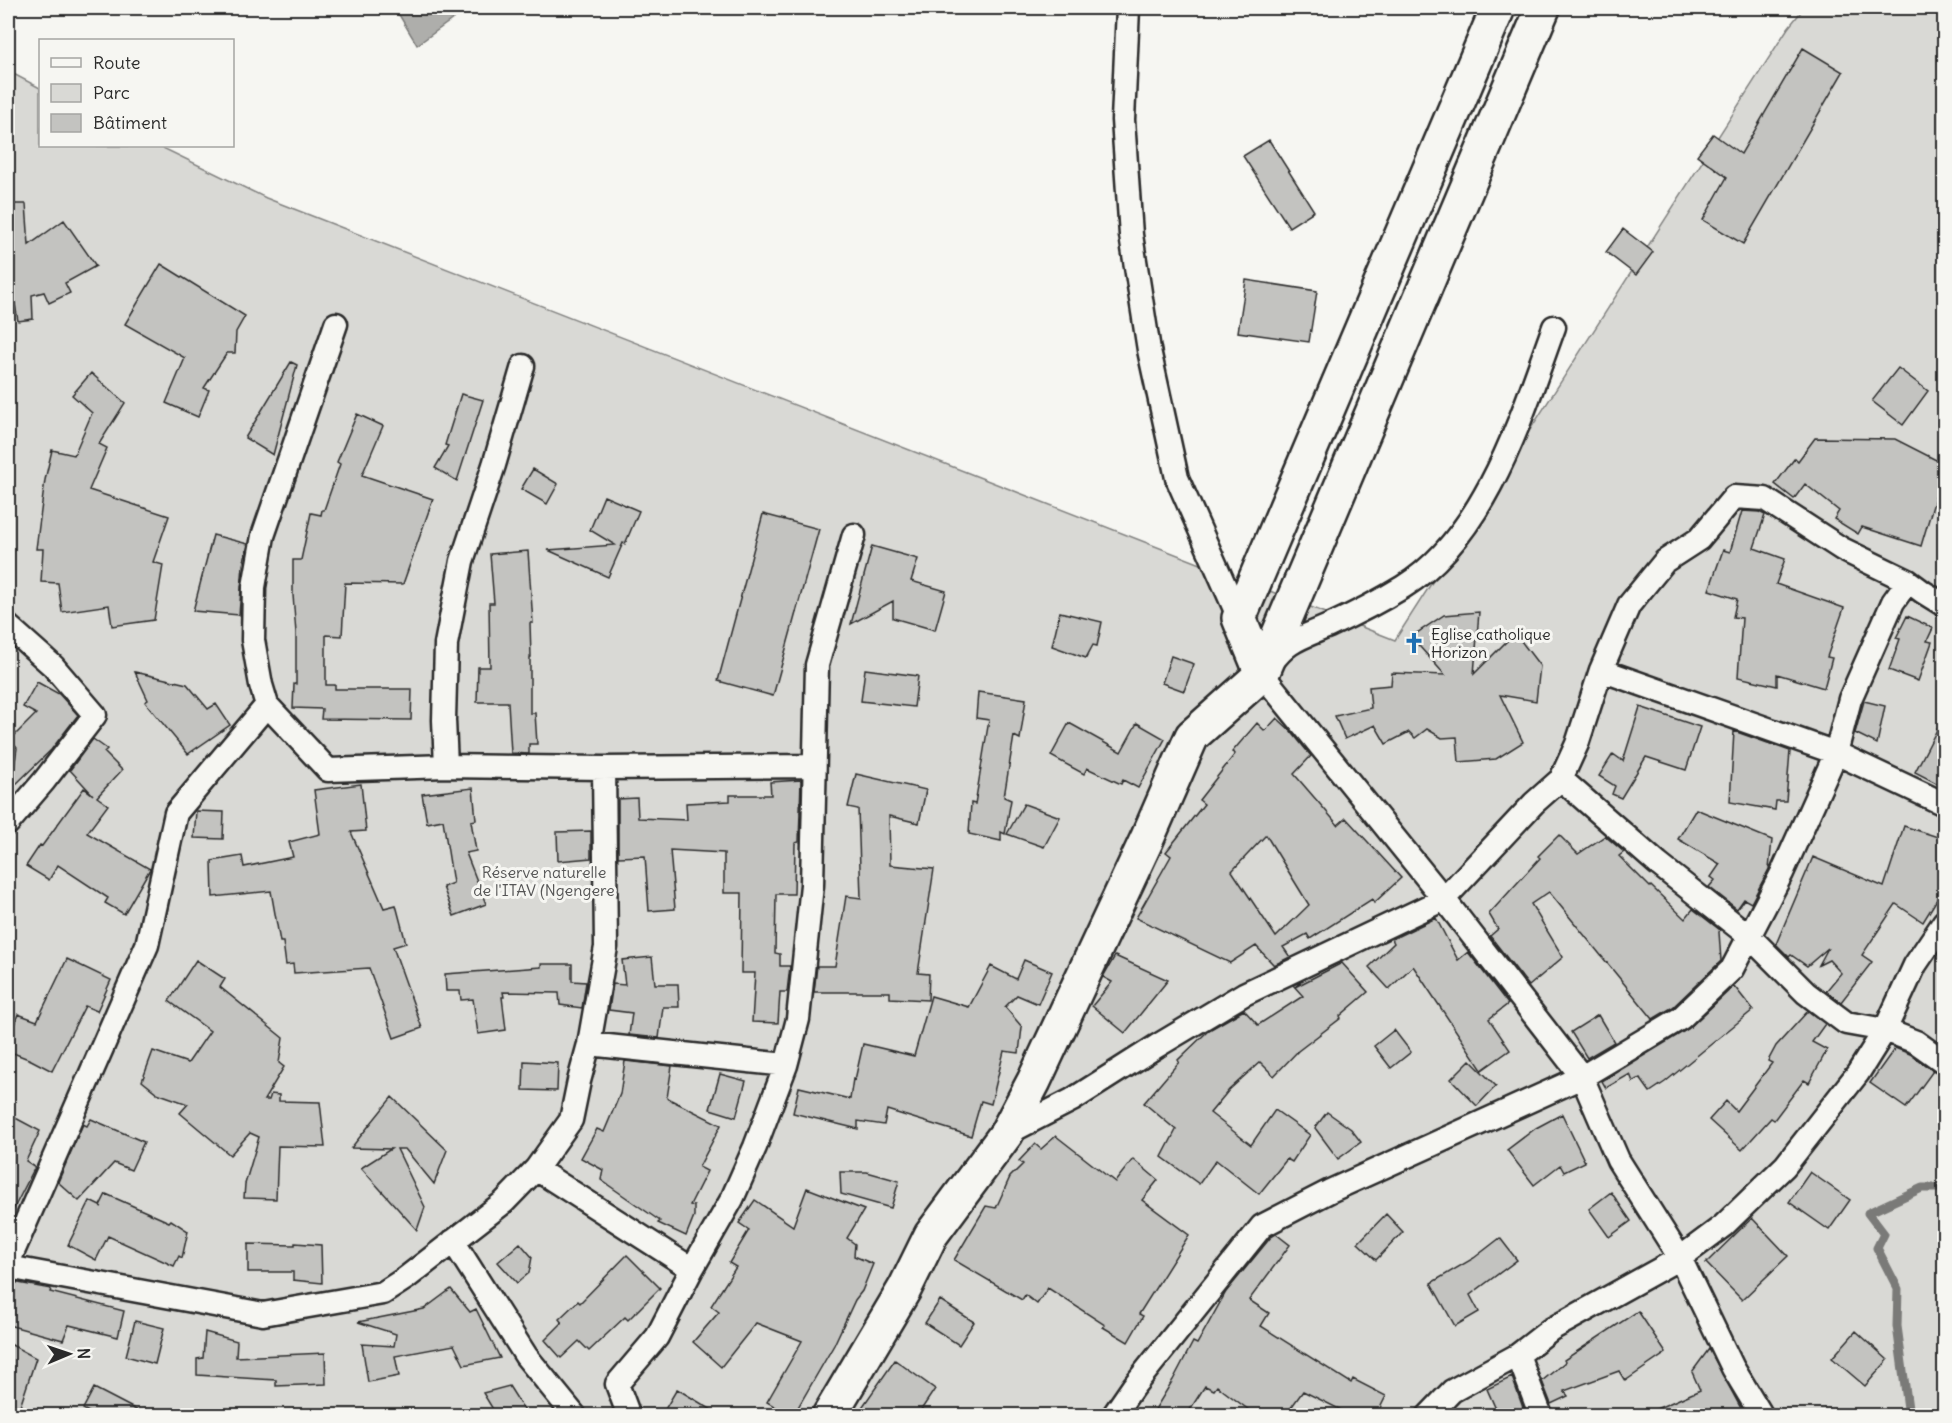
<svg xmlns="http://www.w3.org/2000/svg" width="1952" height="1423" viewBox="0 0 1952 1423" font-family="Delius,sans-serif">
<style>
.green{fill:#d9d9d5;stroke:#828280;stroke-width:1.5}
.water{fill:#aeaeab;stroke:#7a7a78;stroke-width:1.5}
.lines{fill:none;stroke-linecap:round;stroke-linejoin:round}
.stream{stroke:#7a7a78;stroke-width:9}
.building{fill:#c3c3c0;stroke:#2b2b2b;stroke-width:1.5;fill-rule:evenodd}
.street-casing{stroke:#2b2b2b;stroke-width:27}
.secondary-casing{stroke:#2b2b2b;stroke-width:38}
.street{stroke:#f6f6f2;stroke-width:22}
.secondary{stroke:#f6f6f2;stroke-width:33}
.labels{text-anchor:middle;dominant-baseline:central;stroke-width:6;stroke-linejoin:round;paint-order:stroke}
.poi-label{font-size:16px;fill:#2b2b2b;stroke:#f6f6f2;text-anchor:start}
.park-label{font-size:16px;fill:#565656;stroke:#f6f6f2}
</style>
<rect width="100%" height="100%" fill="#f6f6f2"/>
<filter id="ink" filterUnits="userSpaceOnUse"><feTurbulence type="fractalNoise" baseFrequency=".0167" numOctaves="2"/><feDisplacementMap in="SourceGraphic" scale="12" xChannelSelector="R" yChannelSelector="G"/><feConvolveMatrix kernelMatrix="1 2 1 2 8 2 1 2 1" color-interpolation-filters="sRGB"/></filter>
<g filter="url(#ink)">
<!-- green -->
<path class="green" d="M1804 8H1944V1415H8V71L40 88V146H159L266 198 1395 640 1788 28Z"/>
<!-- water -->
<path class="water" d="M395 8H468L417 45Z"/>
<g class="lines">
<!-- stream -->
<path class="stream" d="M1909 1416 1897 1326 1898 1289 1877 1248 1884 1234 1868 1213 1922 1188H1944"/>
</g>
<!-- building -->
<path class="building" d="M1803 48 1843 72 1743 244 1703 220 1727 177 1697 155 1713 134 1741 154Z
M1269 140 1314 211 1289 227 1243 156Z
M8 204H26L29 245 64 220 96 266 65 283 70 293 49 303 44 292 32 295 33 319 18 321 8 265Z
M1623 229 1653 252 1636 275 1606 252Z
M161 264 245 316 236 332 235 353H227L204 388 209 390 198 417 166 403 185 358 125 324Z
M1246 280 1317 291 1309 342 1238 332Z
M291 362 297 365 273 455 245 438Z
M1898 368 1928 391 1903 425 1872 401Z
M91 373 125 403 99 444 107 448 89 490 169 516 153 562 163 565 154 620 112 626 109 605 62 612 58 583 41 582 43 549H36L45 480 52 450 74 455 92 413 72 395Z
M461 394 483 400 457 481 435 468 448 446 445 445Z
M357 414 383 426 362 475 433 499 403 584 345 583 342 636 326 635V685H335V689H412L411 720 321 719 322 709 293 708 294 684H296V633L293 595V560H301L311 513 321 515 322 510H324L340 464 337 462Z
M1815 438 1895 439 1944 464V496L1937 492 1921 546 1862 527 1858 534 1834 519 1839 511 1805 484 1794 499 1775 484 1795 458 1798 461Z
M533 469 558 484 547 504 521 489Z
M604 496 639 511 625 544 623 543 608 577 548 550 615 545 590 530Z
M1742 511 1759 512 1765 515 1754 548 1785 559 1776 584 1844 608 1827 657 1832 658 1824 688 1777 674V686L1738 677 1742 618 1733 617 1737 599 1709 590 1723 550 1730 552Z
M763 514 819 529 773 696 718 681Z
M213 535 248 544 243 565 239 615 193 611Z
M872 546 918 559 911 581 946 591 935 630 893 618V601L851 624Z
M528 551 533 623H530L531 657H530V713H535L537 744H529V754L511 753 508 702H477L478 667H490L489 603H494L490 554Z
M1060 612 1102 622 1097 646 1093 645 1086 658 1052 646Z
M1479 612 1474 674 1515 633 1540 666 1536 701 1500 695 1523 742 1496 759 1459 762 1457 737 1442 738 1427 729 1415 738 1409 732 1386 744 1375 725 1345 739 1335 716 1371 708 1369 687 1391 685 1392 673 1445 675 1411 637 1444 615Z
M1907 616 1933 628 1927 641 1932 642 1918 681 1889 670 1900 639 1896 638Z
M1171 656 1194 664 1184 691 1162 683Z
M865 669 918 676 914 707 861 701Z
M135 672 187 684 208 709 216 704 230 725 188 754 145 702 148 700Z
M37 682 59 694 78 715 51 750 11 789 17 748 10 740 36 714 23 707Z
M978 692 1026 699 1020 739 1014 736 1004 797 1011 800 1005 834 1001 832V841L969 834 971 803 975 804 989 720 976 718Z
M1864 701 1885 706 1877 744 1855 733Z
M1640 707 1700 727 1686 770 1646 757 1621 798 1612 794 1615 786 1599 776 1613 754 1623 761Z
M1944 716V787L1915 772Z
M1277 718 1290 730 1311 756 1294 774 1338 825 1346 818 1401 878 1374 903 1372 899 1310 939 1307 934 1283 947 1290 957 1274 965 1256 946 1230 963 1136 918 1171 856 1166 852 1204 804 1199 800 1235 754 1232 752 1257 723 1265 731ZM1266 835 1309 905 1276 937 1232 871Z
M1069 723 1121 752 1137 723 1165 739 1138 788 1123 780 1121 784 1087 768 1084 774 1051 756Z
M1734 731 1790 751 1786 801H1776L1775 810 1730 802Z
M93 739 107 749 104 752 122 770 97 797 108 805 87 833 150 869 124 914 105 903 108 898 58 865 49 880 26 866 40 845 42 846 84 788 93 795 70 770Z
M856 774 926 790 919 823 889 816 890 865 934 869 918 973 929 974 928 1000 890 998V992H814L817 966H835L846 896 861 898 858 809 848 807Z
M801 780 799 842 795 843 794 894H776L775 953 780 954V966H790L787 992H780L778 1023 752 1022 755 973H741L742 893H724V853L670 850 675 909 649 911 645 856 618 857V799L637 798 638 818 687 820 686 803 730 801V795H771L770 782Z
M361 784 366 831 351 832 384 908 396 905 406 943 393 947 422 1028 394 1038 369 968 294 973 293 964 286 965 283 942H280L271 891 213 897 212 861 242 856 244 867 293 857 289 842 320 834 314 790Z
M473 788 476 820 471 821 476 851 466 853 486 904 454 916 443 887 453 883 443 820 427 823 422 794Z
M1024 804 1060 817 1044 847 1007 834Z
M1696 809 1772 840 1769 869 1751 903 1744 899 1737 909 1709 887 1715 880 1711 877 1720 864 1678 839Z
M196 811 224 812 223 839 194 838Z
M1904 826 1944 839V888L1923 922 1896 904 1862 955 1872 962 1841 1002 1826 991 1841 973 1829 960 1819 965 1828 948 1807 966 1791 955 1789 957 1776 944 1813 857 1884 887Z
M591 831V858L558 861 557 832Z
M1559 835 1578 854 1605 836 1624 852 1619 856 1650 887 1651 886 1685 919 1693 909 1720 930 1719 932 1721 961 1673 1007 1653 1019 1549 892 1531 904 1563 957 1529 986 1490 936 1498 929 1489 914 1540 858 1538 856Z
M1436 918 1458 960 1468 952 1508 1004 1489 1019 1510 1050 1482 1070 1413 966 1389 989 1369 967 1394 943 1392 939Z
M1115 956 1168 980 1125 1033 1092 1006 1112 982 1103 977Z
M652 957 655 984H678L679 1007H663L659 1038 629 1035 632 1013 609 1010 613 984 625 985 622 960Z
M67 959 111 980 97 1011 85 1006 52 1071 31 1060 8 1051V1041L18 1014 37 1021Z
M196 960 225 979 220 987 283 1038 279 1063 284 1067 264 1100H269L271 1094 279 1095V1101L320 1102 325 1147 278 1146 276 1199 244 1198 245 1184 259 1137 250 1133 230 1155 180 1113 188 1104 157 1093 142 1081 153 1051 188 1063 210 1031 169 1001Z
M1024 960 1052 972 1038 1004 1017 995 1005 1007 1022 1027 1019 1053 1004 1051 991 1104 981 1101 971 1136 887 1110 884 1125 858 1121V1129L793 1113 799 1087 850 1099 853 1079 855 1080 863 1044 914 1056 931 996 969 1007 991 966 1016 979Z
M1342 963 1368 992 1340 1016 1341 1018 1298 1051 1274 1076 1260 1062 1229 1090 1210 1113 1251 1145 1275 1110 1310 1135 1292 1162 1287 1159 1259 1194 1216 1160 1199 1184 1162 1157 1176 1130 1144 1103 1179 1062 1178 1060 1209 1030 1244 1010 1258 1025 1303 996 1293 985 1302 981 1295 987Z
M541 964H572V981L586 982 582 1008 560 1005 559 993 503 992 504 997H502L506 1030 478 1034 473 999 461 1000 460 991H446L445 974 541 967Z
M1734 986 1753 1010 1665 1082 1650 1092 1640 1078 1633 1082 1630 1074 1606 1088 1602 1081 1688 1029Z
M1808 1011 1825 1024 1812 1042 1827 1050 1809 1083 1804 1080 1774 1120 1771 1118 1742 1150 1709 1120 1726 1101 1736 1111 1772 1063 1768 1061 1776 1046Z
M1598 1015 1614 1042 1587 1058 1571 1032Z
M1394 1030 1411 1052 1391 1068 1374 1046Z
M1895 1048 1910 1054 1933 1071 1906 1108 1870 1083Z
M1470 1060 1496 1086 1477 1106 1451 1079Z
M524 1061 558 1063 557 1091 523 1090Z
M625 1061 672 1066 667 1098 721 1125 699 1167 707 1171 690 1205 694 1206V1216L686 1236 658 1223 660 1221 601 1180 603 1170 581 1158 597 1129 604 1132 620 1094Z
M720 1074 746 1081 736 1117 710 1109Z
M392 1097 447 1150 434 1184 405 1149H397L425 1207 417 1230 361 1168 391 1149 351 1148Z
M1327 1112 1351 1129 1361 1142 1338 1159 1315 1128Z
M8 1114 40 1131 26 1161 35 1167 8 1220Z
M1562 1114 1585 1162 1564 1172 1560 1165 1534 1185 1507 1150 1536 1128Z
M91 1119 144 1142 131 1170 114 1163 79 1201 58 1182 83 1124 87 1126Z
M1056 1136 1115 1182 1133 1159 1158 1180 1142 1200 1189 1235 1139 1314 1143 1316 1128 1342 1103 1327 1105 1325 1048 1288 1037 1304 1025 1295 1022 1300 954 1260 986 1206 996 1208 1010 1177 1023 1164 1019 1161 1035 1144 1041 1149Z
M840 1172H867L899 1181 891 1208 841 1194Z
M1810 1172 1850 1200 1829 1230 1789 1202Z
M807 1188 864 1210 847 1238 855 1244 854 1256 873 1264 862 1291 855 1300 834 1345 793 1416H791L767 1402 802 1341 756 1323 721 1367 693 1342 719 1312 711 1306 736 1267 729 1263 749 1230 739 1223 755 1200 793 1226Z
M1611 1192 1631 1221 1609 1237 1589 1209Z
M106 1194 169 1222 171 1220 188 1231 182 1258 179 1256 174 1266 108 1236 96 1260 68 1245 90 1201 102 1207 100 1206Z
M1386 1214 1403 1232 1376 1260 1358 1243Z
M1752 1218 1788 1256 1742 1300 1706 1263Z
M1276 1234 1290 1245 1249 1300 1269 1313 1261 1326 1351 1383 1353 1379 1386 1396 1376 1416H1353L1303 1391 1285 1416H1257L1217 1386 1214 1390 1205 1386 1186 1416H1151L1173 1380 1193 1342 1197 1344 1226 1292 1271 1237Z
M1500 1238 1517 1260 1470 1295 1479 1312 1455 1326 1431 1283 1474 1258Z
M295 1243 321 1245 322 1283 293 1280V1272H248V1244L295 1245Z
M520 1243 532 1257 529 1273 517 1283 498 1262Z
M627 1255 660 1288 628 1320 625 1317 589 1351 579 1341 561 1358 545 1340 562 1323 559 1319 578 1301 580 1303Z
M13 1282 51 1289 50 1292 124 1311 118 1337 69 1325 63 1340 8 1325V1303Z
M451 1289 470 1312 476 1309 500 1358 464 1365 454 1345 395 1356 399 1376 368 1382 362 1344 394 1346 396 1334 358 1322 424 1309Z
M940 1300 974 1322 959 1345 925 1323Z
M1638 1311 1666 1353 1625 1381 1619 1371 1564 1391 1568 1396 1551 1404 1542 1381 1565 1362 1564 1360Z
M135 1321 164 1328 155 1364 126 1356Z
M1856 1331 1888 1360 1865 1386 1832 1358Z
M205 1332 237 1341 236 1357 325 1353 326 1384 276 1386V1380L197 1375V1359L203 1358Z
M8 1343 36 1358 17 1416H8Z
M1709 1349 1745 1416H1640L1700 1390 1692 1372Z
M895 1360 935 1389 917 1416H856Z
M1512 1377 1526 1416H1499L1487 1389Z
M509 1386 528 1416H497L483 1393Z
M94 1388 148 1416H96L83 1409Z
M677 1389 722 1416H661Z"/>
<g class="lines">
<defs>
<path id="street" d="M1128 8 1123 120 1131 235 1149 350 1177 478 1239 618
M336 324 263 536 254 587 253 640 261 685 267 705 328 770 446 766 604 768 814 766
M1554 327C1522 414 1487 535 1403 587 1380 601 1355 614 1331 625 1318 631 1302 636 1290 644 1279 651 1270 665 1262 674L1444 899 1582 1077 1618 1160 1680 1258 1733 1368 1762 1416
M8 626 53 666 95 715 44 781 8 823
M1601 670 1836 753 1944 804
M446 766 444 720 446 644 462 561 494 465 523 366
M1561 779 1658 864 1749 936 1806 993 1846 1023 1885 1030 1916 1042 1944 1062
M589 1044 786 1065
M1006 1134 1072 1100 1157 1046 1244 994 1444 899 1534 803 1561 779 1577 744 1601 670 1629 605 1665 561 1699 539 1734 497 1765 499 1842 549 1908 581 1923 592 1944 605
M536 1169 692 1269
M453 1241 526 1356 575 1416
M8 1263 147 945 176 813 267 705
M8 1267 263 1314 383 1293 406 1278 504 1202 536 1169 571 1120 579 1081 589 1044 606 947 604 768
M1518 1355 1541 1416
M629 1416 617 1384 657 1337 692 1269 732 1199 755 1147 786 1065 798 1019 812 885 817 665 854 535
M1113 1416 1133 1387 1262 1226 1330 1191 1582 1077 1681 1018 1732 969 1782 873 1836 753 1850 699 1893 602 1908 581
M1428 1416 1452 1391 1518 1355 1550 1330 1680 1258 1723 1226 1785 1166 1858 1073 1885 1030 1915 965 1944 922"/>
<path id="secondary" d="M1262 674 1239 618 1498 8
M829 1416 905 1288 931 1235 1006 1134 1034 1081 1147 839 1192 736 1262 674 1543 8"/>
</defs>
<!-- street casing -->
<use href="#street" class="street-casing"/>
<!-- secondary casing -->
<use href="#secondary" class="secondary-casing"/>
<!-- street -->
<use href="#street" class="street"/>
<!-- secondary -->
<use href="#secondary" class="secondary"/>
</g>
</g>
<!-- icons -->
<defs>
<symbol id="church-bare" viewBox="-9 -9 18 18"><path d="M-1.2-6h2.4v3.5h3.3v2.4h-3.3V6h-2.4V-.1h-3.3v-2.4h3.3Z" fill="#1f6fb2" stroke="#f6f6f2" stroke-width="2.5" paint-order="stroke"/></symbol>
</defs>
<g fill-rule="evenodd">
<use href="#church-bare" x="1399" y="628" width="30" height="30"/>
</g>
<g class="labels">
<!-- poi labels -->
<g class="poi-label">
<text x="1431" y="634">Eglise catholique<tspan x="1431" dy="18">Horizon</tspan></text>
</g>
<!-- park labels -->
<g class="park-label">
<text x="544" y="872">Réserve naturelle<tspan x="544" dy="18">de l'ITAV (Ngengere</tspan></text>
</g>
</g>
<!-- margin -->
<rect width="1952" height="1423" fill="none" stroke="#f6f6f2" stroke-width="30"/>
<rect x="15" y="15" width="1922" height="1393" fill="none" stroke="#2b2b2b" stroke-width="2" filter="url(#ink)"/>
<!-- legend -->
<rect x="39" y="39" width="195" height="108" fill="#f6f6f2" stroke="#a5a5a2" stroke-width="1.5"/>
<rect x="51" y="58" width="30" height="9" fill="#f6f6f2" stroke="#a5a5a2" stroke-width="1.5"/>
<text x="93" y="69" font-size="18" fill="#2b2b2b">Route</text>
<rect x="51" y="84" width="30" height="18" fill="#d9d9d5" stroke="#a5a5a2" stroke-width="1.5"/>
<text x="93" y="99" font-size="18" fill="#2b2b2b">Parc</text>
<rect x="51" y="114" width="30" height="18" fill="#c3c3c0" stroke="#a5a5a2" stroke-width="1.5"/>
<text x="93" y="129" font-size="18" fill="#2b2b2b">Bâtiment</text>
<!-- north arrow -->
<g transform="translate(69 1354) rotate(88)" stroke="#f6f6f2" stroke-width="4.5" paint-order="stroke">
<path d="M0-4.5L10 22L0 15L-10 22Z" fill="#2b2b2b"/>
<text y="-9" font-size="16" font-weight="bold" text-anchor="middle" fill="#2b2b2b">N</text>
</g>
</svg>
